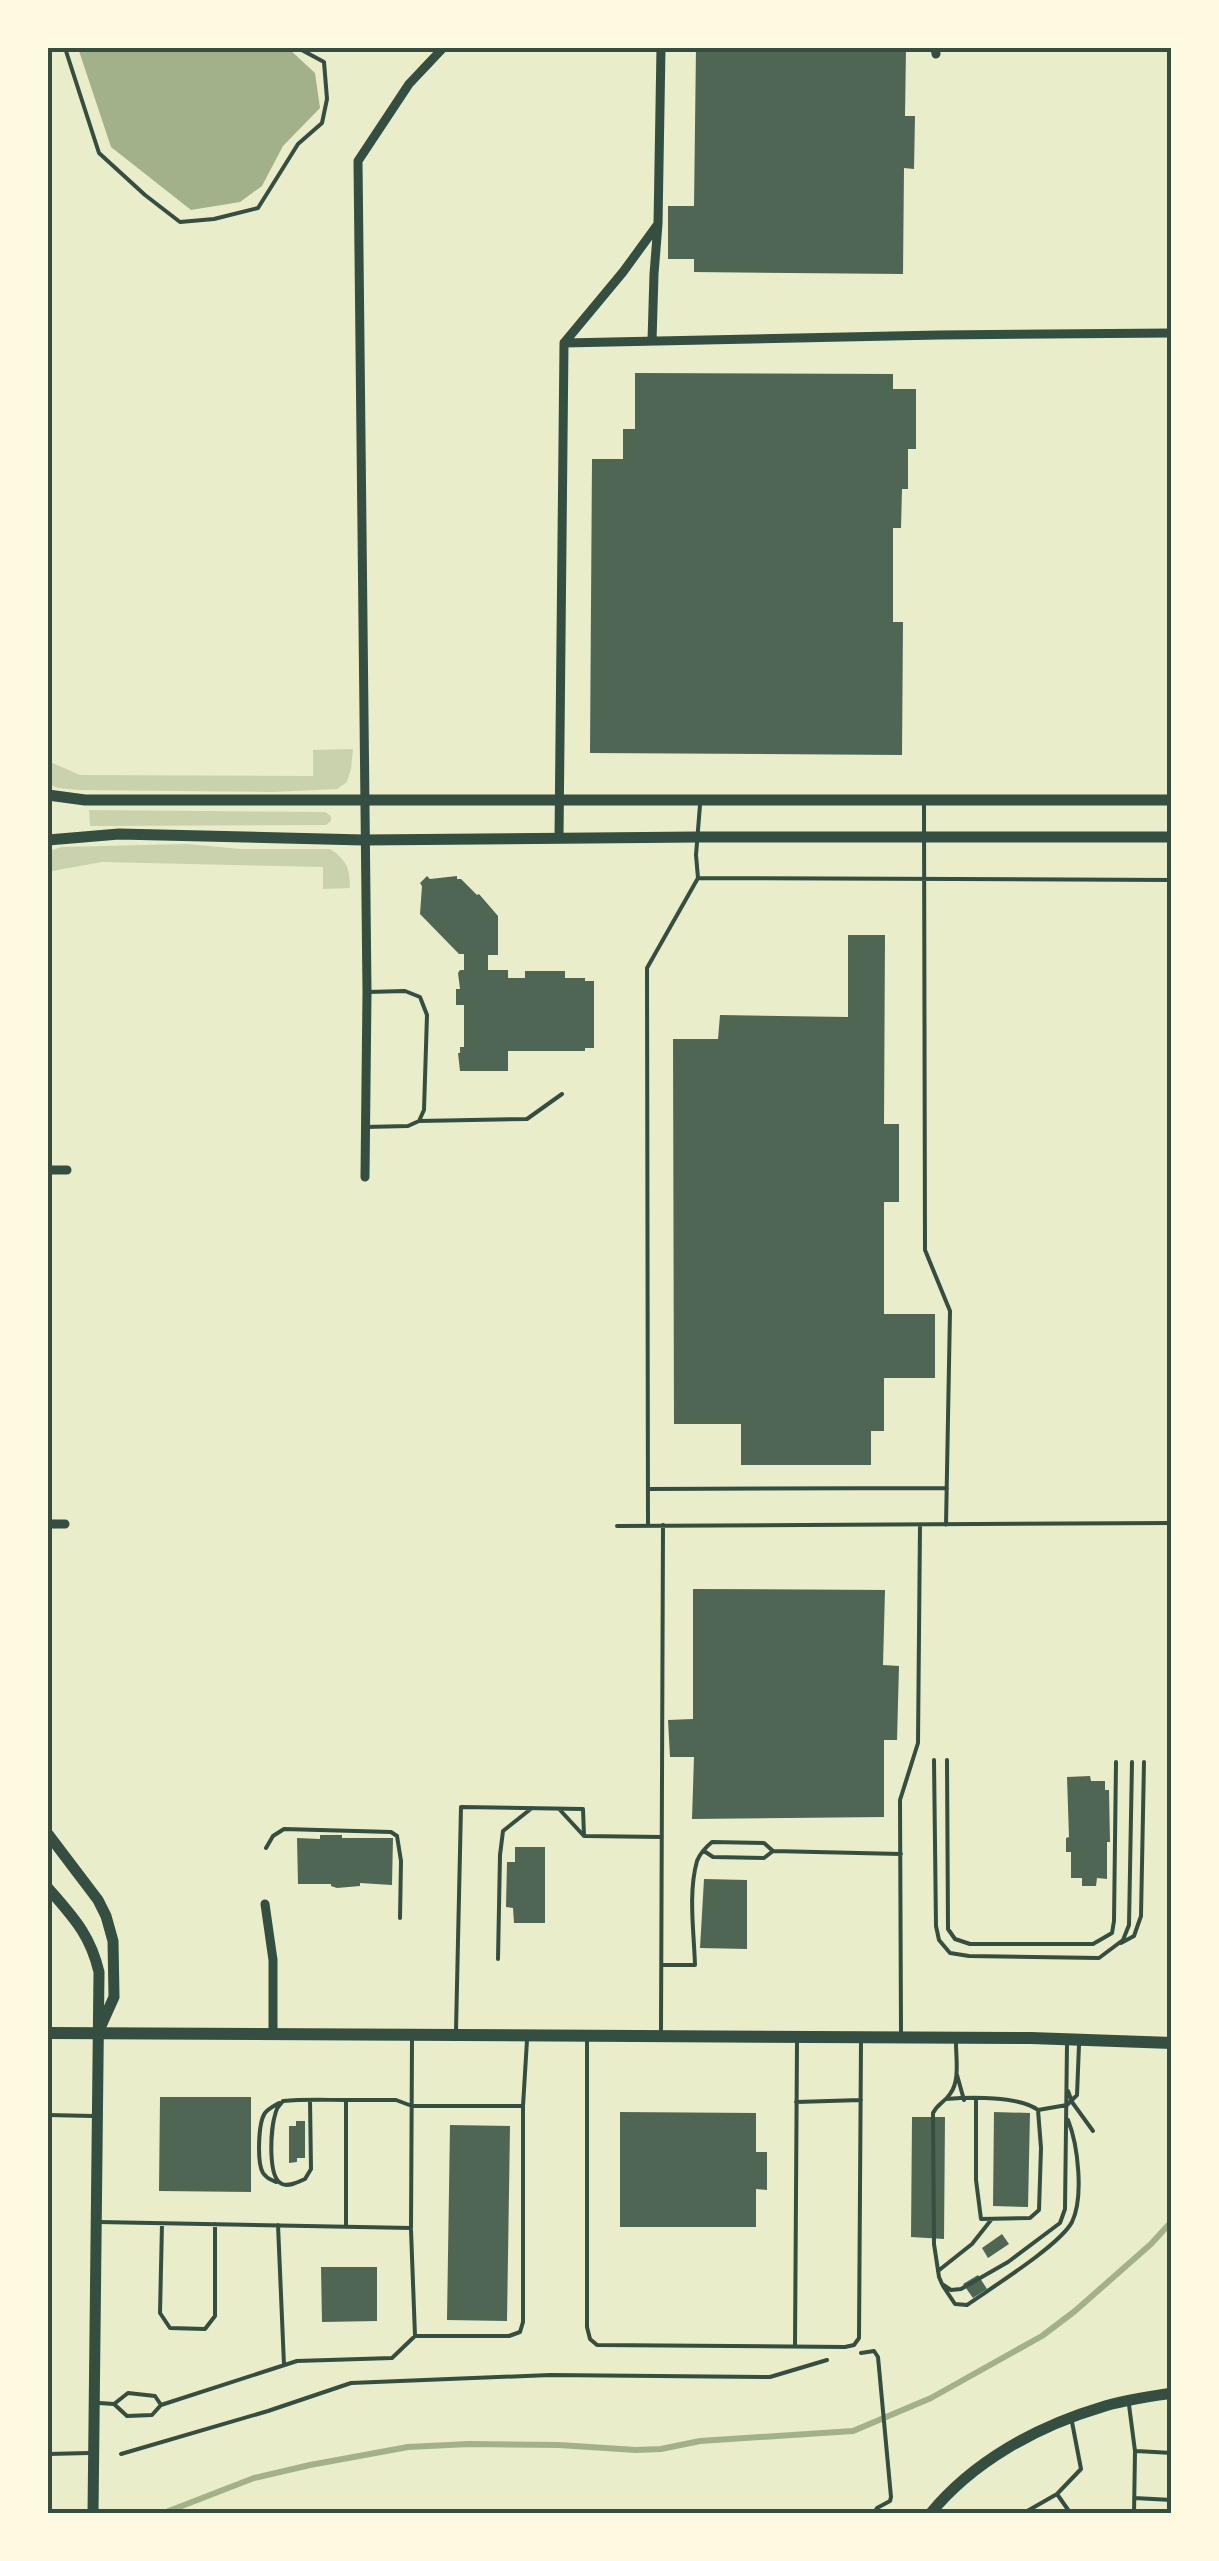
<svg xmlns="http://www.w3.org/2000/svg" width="1219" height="2561" viewBox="0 0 1219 2561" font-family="Barlow,sans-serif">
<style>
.green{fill:#cad2ad}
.water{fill:#a3b18a}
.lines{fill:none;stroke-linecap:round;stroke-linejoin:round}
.stream{stroke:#a3b18a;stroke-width:6}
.building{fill:#4f6655}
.path{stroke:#344e41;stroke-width:4}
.service{stroke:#344e41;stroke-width:4}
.minor{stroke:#344e41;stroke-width:9}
.tertiary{stroke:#344e41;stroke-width:11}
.secondary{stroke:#344e41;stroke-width:12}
.neatline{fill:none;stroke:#344e41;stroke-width:4}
</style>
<rect width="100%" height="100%" fill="#e9edc9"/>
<!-- green -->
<path class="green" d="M353 749 351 769 347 782 337 789 272 792 79 790 58 788 48 784V761L80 775 313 776V750Z
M89 810 325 812 331 816V821L326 825 90 826Z
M187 844 241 849H330C347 860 350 869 350 888L323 889V867L102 862 52 871 48 876V852L61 847Z"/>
<!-- water -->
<path class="water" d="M78 48H288L315 73 320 108 283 146 262 186 240 202 191 210 111 147Z"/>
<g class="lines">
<!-- stream -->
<path class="stream" d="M161 2514 254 2478 310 2465 408 2447 469 2444 559 2445 636 2450 661 2449 700 2441 853 2431 931 2398 1042 2336 1075 2311 1151 2244 1172 2221"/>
</g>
<!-- building -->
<path class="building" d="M696 48H906L905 116H915L914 169 904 168 903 274 694 272V259H668V206H694Z
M635 373 893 374V389H916V449H908V489H902L901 528H893V622H903L902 755 590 753 592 459H623V429H635Z
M427 876 430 879 457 876V879H461L477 895 479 894 498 916V955H488V970H508V978H525V971H565V978H585V981H594V1048H585V1051H508V1071H460L458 1053H460V1047H464V1005H456V989H460L458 973 460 970H464V954H459L420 914 422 886 420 883Z
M848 935H885L884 1124H899V1202H884V1314H935V1378H884V1431H871V1465H741V1424H674L673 1039H718L720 1015 848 1017Z
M693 1589 885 1590 883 1665 899 1666 897 1740H884V1817L692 1819 694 1757H670L668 1720 693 1719Z
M1090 1776 1091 1781H1105V1790H1109L1110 1842H1107V1879L1097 1878 1096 1886H1082V1878H1071V1852H1066V1838L1069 1837 1067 1777Z
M320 1835H342V1838H393L392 1885 360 1883V1886L337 1888 331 1886V1884H298L297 1838 320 1839Z
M515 1847H545V1923H514L513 1908 506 1907 507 1862H515Z
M704 1879 747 1880V1949L700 1948Z
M160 2097H251V2192L159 2191Z
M620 2112 756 2113V2152H767V2190L756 2189V2227H620Z
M994 2112 1030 2113 1028 2207 993 2206Z
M912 2117H945L944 2239 911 2237Z
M296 2121H305V2158H297V2162L289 2163V2126H296Z
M450 2125 510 2126 507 2321 447 2320Z
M1002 2234 1009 2244 988 2258 982 2248Z
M321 2267H377V2321L322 2322Z
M978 2275 987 2289 973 2298 963 2284Z"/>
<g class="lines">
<!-- path -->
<path class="path" d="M65 48 99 153 145 195 180 222 214 219 258 208 298 144 322 123 327 99 324 62 298 48
M861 2353 874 2351 878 2357 891 2497 890 2501 877 2508 873 2514
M121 2454 268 2411 351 2383 550 2375 770 2377 827 2360"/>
<!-- service -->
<path class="service" d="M924 805 925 1250 950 1311 946 1525
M698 878 1172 880
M419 1121 527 1119 562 1094
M365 1127 408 1126 419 1121 424 1110 427 1015 420 997 405 991 367 992
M648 1489 947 1488
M648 1525 647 968 698 878 696 855 700 805
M617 1526 1172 1523
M934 1760 936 1926 939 1940 950 1953 969 1956 1099 1958 1123 1940 1129 1925 1132 1762
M947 1760 948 1929 955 1939 970 1944H1093L1112 1933 1114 1921 1116 1762
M560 1810 584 1836
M266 1848 273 1836 284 1829 391 1832 397 1836 401 1861 400 1918
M704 1851 713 1857 764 1858 773 1851 901 1854
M1121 1943 1134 1936 1141 1916 1144 1762
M498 1959 500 1855 503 1831 532 1808
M663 1965H695C694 1932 688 1893 697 1861 700 1853 706 1847 712 1842L764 1843 773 1851
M456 2030 461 1807 583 1809 584 1836 662 1837
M661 2030 663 1525
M901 2032 900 1800 918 1743 920 1525
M587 2040V2327L590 2339 597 2345 845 2347 854 2345 859 2338 861 2042
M956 2043C956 2059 960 2081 950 2094 944 2103 938 2103 933 2113L934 2244 939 2277 942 2284 951 2290 961 2289 1008 2262 1060 2223 1065 2209 1067 2044
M957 2075 964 2100
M1068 2091 1072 2102 1093 2131
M946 2099C971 2097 1019 2096 1038 2110L1067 2105 1077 2095 1079 2045
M976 2099V2180L981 2219 1030 2218 1039 2210 1041 2148 1038 2110
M310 2100 311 2169 305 2179C298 2182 289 2187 282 2184 267 2178 271 2128 275 2115 277 2107 278 2107 283 2101 304 2099 325 2100 346 2100
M796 2102 861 2100
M48 2115 93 2116
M276 2182C270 2179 267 2179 263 2173 257 2163 258 2123 265 2113 268 2109 274 2106 279 2103
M99 2222 411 2228 412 2040
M162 2224 160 2313 170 2328 205 2329 215 2316V2224
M278 2225 284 2365
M346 2227V2100H396L412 2106H523
M938 2271 972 2244 991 2220
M943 2286 955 2304 967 2305C991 2288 1060 2245 1072 2222 1084 2197 1078 2145 1068 2120
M415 2336H509L520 2332 523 2322V2106L527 2040
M795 2347 797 2042
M99 2403 114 2404 127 2416 152 2415 161 2405 155 2396 128 2393 114 2404
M161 2405 297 2361 392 2358 415 2336 411 2230
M1129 2405 1135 2451 1134 2514
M1136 2451 1172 2453
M48 2454 89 2453
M1057 2494 1071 2514
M1134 2498 1172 2500
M1022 2514 1057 2494 1081 2469 1072 2422"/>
<!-- minor -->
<path class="minor" d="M935 48 936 54
M652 341 654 274 658 224
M564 343 623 272 658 224 661 48
M559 838 564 343 939 335 1172 333
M48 1170H67
M365 1177 367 992 358 161 409 84 443 48
M48 1524H65
M265 1904 273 1960V2035"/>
<!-- tertiary -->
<path class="tertiary" d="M48 795 85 800H1172
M48 840 119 834 364 840 697 837H1172
M48 1834 98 1900 106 1916 113 1941 114 1997 101 2026
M48 1888C73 1917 90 1934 99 1972L93 2514
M930 2514C973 2461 1038 2426 1102 2407 1124 2400 1148 2397 1172 2393"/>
<!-- secondary -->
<path class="secondary" d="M48 2033 1031 2038 1172 2043"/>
</g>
<!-- border -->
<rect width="1219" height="2561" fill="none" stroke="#fefae0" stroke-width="100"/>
<rect x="50" y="50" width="1119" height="2461" class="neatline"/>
</svg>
